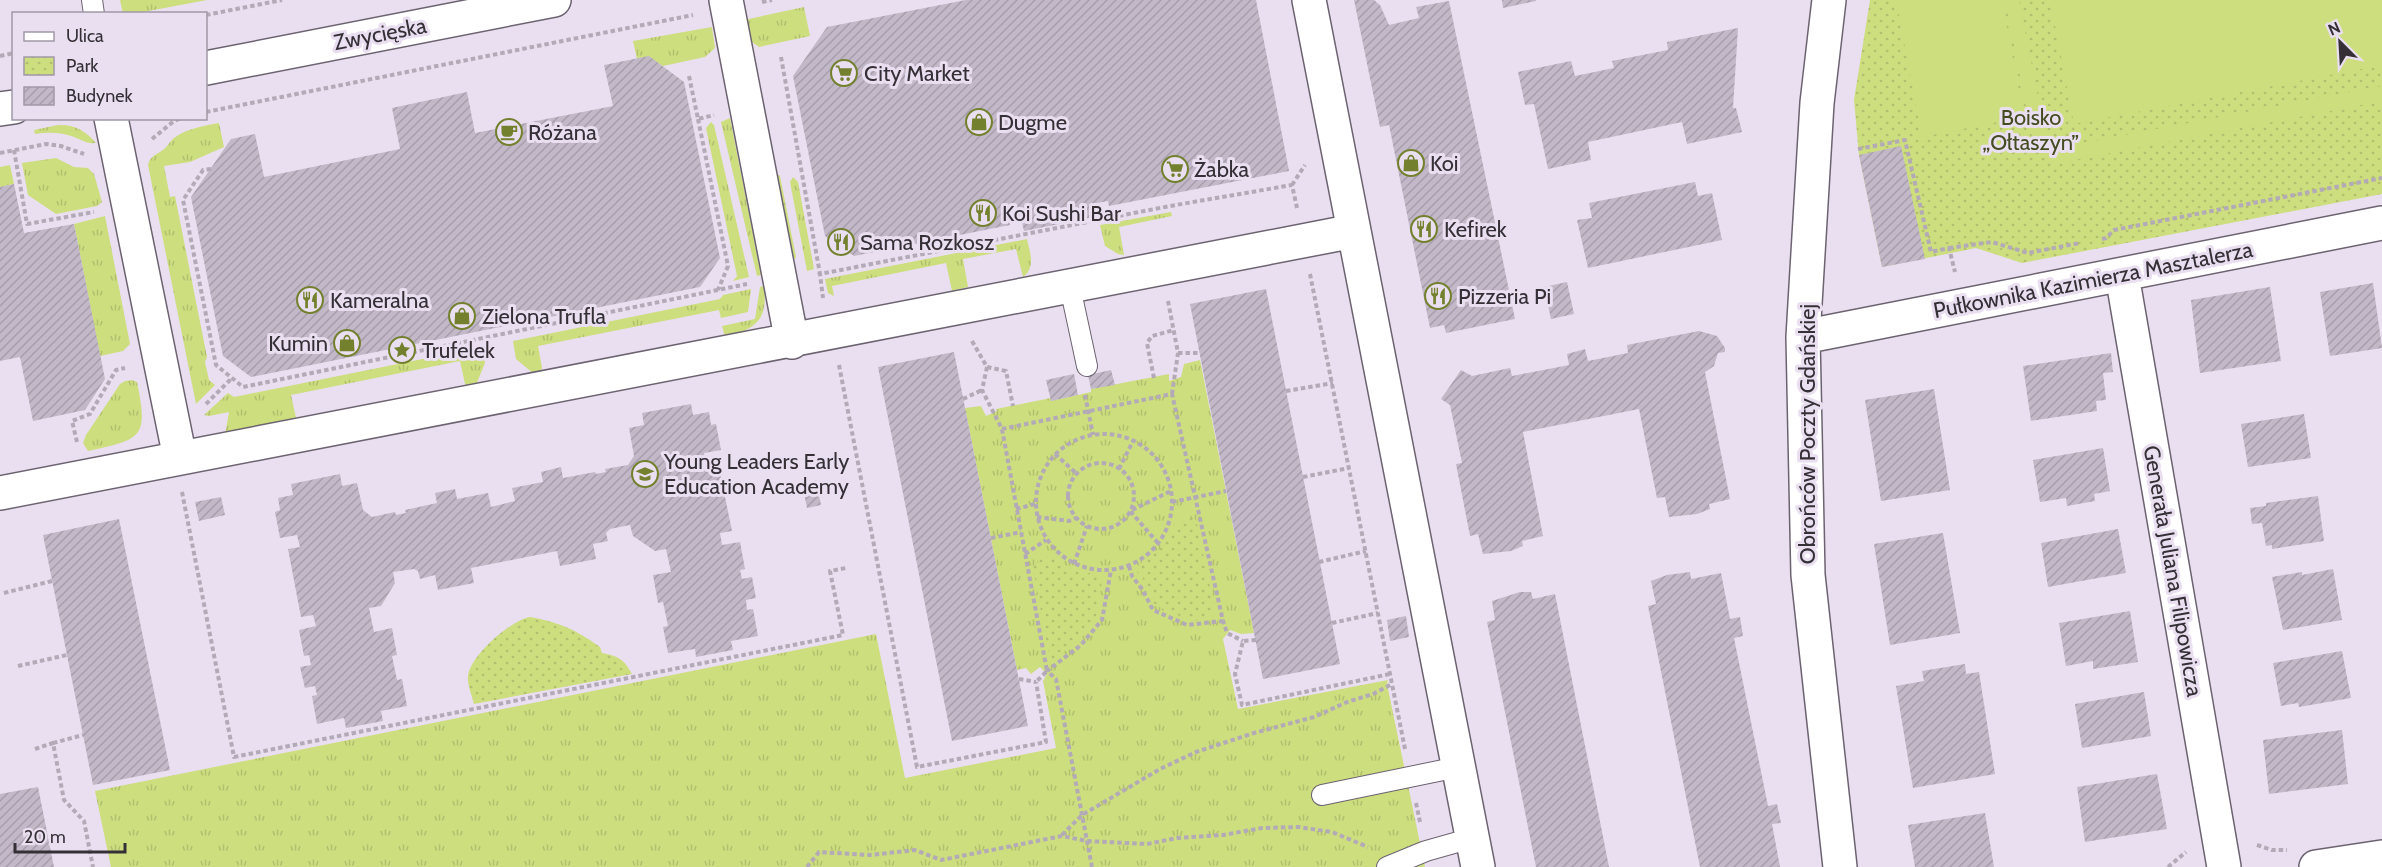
<svg xmlns="http://www.w3.org/2000/svg" width="2382" height="867" viewBox="0 0 2382 867" font-family="Cabin,sans-serif">
<style>
.grass{fill:url(#grass-tufts)}
.park{fill:url(#park-dots)}
.garden{fill:#cdde7e}
.building{fill:url(#building-hatch)}
.lines{fill:none;stroke-linecap:round;stroke-linejoin:round}
.service-casing{stroke:#6c6371;stroke-width:22}
.minor-casing{stroke:#6c6371;stroke-width:36}
.tertiary-casing{stroke:#6c6371;stroke-width:36}
.path{stroke:#b3aab7;stroke-width:4;stroke-dasharray:4.5 3;stroke-linecap:butt}
.service{stroke:#fff;stroke-width:20}
.minor{stroke:#fff;stroke-width:33}
.tertiary{stroke:#fff;stroke-width:33}
.labels{text-anchor:middle;dominant-baseline:central;stroke-width:6;stroke-linejoin:round;paint-order:stroke}
.street-label{font-size:22px;fill:#343036;stroke:#eadff0}
.poi-label{font-size:22px;fill:#343036;stroke:#eadff0;text-anchor:start}
.park-label{font-size:22px;fill:#454c22;stroke:#eadff0}
</style>
<defs>
<pattern id="grass-tufts" width="24" height="20" patternUnits="userSpaceOnUse" patternTransform="scale(1.5)"><rect width="24" height="20" fill="#cdde7e"/><path d="M3 7l-1-3M5 7V3M7 7l1-3M15 17l-1-3M17 17v-4M19 17l1-3" fill="none" stroke="#b1bf6e"/></pattern>
<pattern id="park-dots" width="8" height="8" patternUnits="userSpaceOnUse" patternTransform="scale(1.5)"><rect width="8" height="8" fill="#cdde7e"/><path d="M2 2h.1M6 6h.1" fill="none" stroke="#b1bf6e" stroke-width="1.8" stroke-linecap="round"/></pattern>
<pattern id="building-hatch" width="6" height="6" patternUnits="userSpaceOnUse" patternTransform="scale(1.5)"><rect width="6" height="6" fill="#c2b8c8"/><path d="M-1 1l2-2M0 6l6-6M5 7l2-2" fill="none" stroke="#a79eac"/></pattern>
</defs>
<rect width="100%" height="100%" fill="#eadff0"/>
<!-- grass -->
<path class="grass" d="M120 0H207L138 13 123 14Z
M804 7 810 36 759 47 749 40 744 20Z
M712 27 715 48 705 57 663 66 649 57 637 59 633 41Z
M730 118 761 275 757 276 721 122Z
M711 122 714 125 749 277 733 281 737 276 706 128Z
M219 123 224 147 190 162 164 166 170 197 175 196 207 357 205 362 209 380 215 385 196 404 148 165C150 155 157 155 164 149 168 146 170 141 174 138 188 128 203 126 219 123Z
M58 125C74 124 86 131 96 143 85 144 81 139 71 136 60 132 47 132 35 134L34 130Z
M56 158 74 167 88 168 94 174 102 202 97 206 56 214 28 195 22 163Z
M10 165 14 184 0 187V167Z
M774 172 780 176 796 257 791 263Z
M793 177 798 182 814 269 807 271 790 182Z
M1171 212 1172 216 1119 227 1124 255 1118 254 1105 246 1100 225Z
M105 216 130 344 123 351 100 356 74 224Z
M1027 239C1030 253 1036 267 1023 277L1016 249 963 259 968 287 952 291 946 263 832 286 834 296 828 293 825 279Z
M764 286C768 320 756 329 725 337L722 326 755 319 760 287Z
M751 289 748 312 721 318 719 310 538 346 542 368 540 374H534L516 359 513 341 720 299 723 295Z
M482 347 485 363 476 385 467 386 465 384 460 361 291 395 296 418 294 421 225 435 229 412 209 416 204 415 228 393 234 397Z
M1200 360 1254 633 1241 634 1230 630 1223 639 1238 709 1388 680 1387 684 1425 867H111L95 791 876 634 905 778 1056 748 1043 681 1047 674 1040 667 1031 674 1026 668 1017 670 965 408 981 406 986 416 997 411 996 409 1051 398V401L1091 392V389L1169 374V381L1181 377 1184 364Z
M132 380 137 382C149 439 141 439 88 451L83 443 86 435 120 384 125 381Z"/>
<!-- park -->
<path class="park" d="M1870 0H2382V194L2022 263 1976 248 1882 267 1859 155 1854 100Z
M1189 517 1196 520 1214 606 1212 613 1196 621 1174 614 1157 606 1154 603 1148 585 1136 571C1140 560 1153 556 1161 548 1168 541 1171 533 1175 523Z
M1043 556H1053L1068 567 1099 576 1102 581 1096 617 1089 629 1053 659 1049 656 1033 567Z
M530 617C559 622 576 630 600 647L602 653C618 656 624 659 632 674L474 704C472 696 467 684 468 676 470 656 511 620 530 617Z"/>
<!-- garden -->
<path class="garden" d="M1896 0H2002L2024 117 1922 137Z
M2005 0H2019L2046 137 2047 142 2056 148 2382 86V101L2059 163C2045 159 2038 154 2033 142Z
M2050 0H2382V65L2074 124Z"/>
<!-- building -->
<path class="building" d="M966 0H1256L1289 171 1109 206 1108 201 1097 203 1099 216 1024 231 1021 218 1009 220 1010 225 854 256 825 236 793 76 827 27Z
M1354 0H1374L1380 5 1389 25 1419 18 1416 7 1449 1 1515 319 1446 333 1444 325 1430 328 1389 125 1380 127Z
M1502 0H1536V1L1503 8Z
M1738 28 1733 108H1736L1742 132 1687 144 1682 122 1588 142 1591 160 1548 169 1534 104 1525 105 1518 72 1571 61 1575 76 1614 68 1612 61 1668 50 1667 42Z
M649 56 684 82 720 258 700 287 251 377 223 356 191 197 231 139 255 134 264 177 400 149 392 108 467 92 475 133 613 106 604 65Z
M1901 146 1925 259 1882 267 1859 155Z
M1695 182 1698 196 1712 193 1722 240 1588 268 1577 220 1592 218 1589 203Z
M14 184 24 233 74 224 105 379 85 410 33 421 20 357 0 361V187Z
M1567 282 1574 314 1551 319 1544 287Z
M2373 283 2382 348 2330 356 2320 292Z
M2270 287 2281 361 2200 373 2191 300Z
M1266 289 1340 664 1263 679 1190 304Z
M1699 331 1717 336 1725 348V352L1718 353 1714 366 1705 372 1730 499 1709 504 1710 509 1697 514 1669 517 1665 497 1657 498 1639 409 1523 432 1543 536 1522 541 1523 546 1511 551 1483 554 1478 534 1470 536 1456 464 1462 463 1450 405 1441 399 1461 370 1472 376 1510 368 1512 376 1569 365 1567 354 1585 349 1588 361 1628 353 1627 345Z
M954 352 1028 726 952 741 878 367Z
M2111 353 2113 372 2103 373 2106 400 2096 401 2097 411 2031 421 2023 366Z
M1111 370 1115 385 1091 389 1088 375Z
M1074 374 1078 395 1051 401 1046 380Z
M1934 389 1950 490 1881 501 1865 400Z
M691 404 693 415 709 412 711 425 716 424 721 450 704 453 706 466 718 463 732 531 720 533 722 545 740 542 745 569 740 570 742 579 752 577 756 598 746 600 747 610 753 609 758 636 731 641 733 650 696 657 695 649 668 653 663 627 668 626 663 602 658 603 653 575 671 572 666 549 655 551 633 536 630 525 610 529 606 533 608 541 593 544 596 559 560 566 557 551 471 568 474 583 438 590 435 575 420 579 418 571 414 569 393 572 395 583 381 606 369 608 374 632 392 628 397 655 392 656 397 680 402 679 407 706 381 711 383 721 346 728 344 718 317 724 312 696 317 695 315 686 305 688 300 667 311 665 309 655 304 656 299 630 316 626 313 615 301 617 288 549 300 547 297 535 280 538 275 512 280 510 278 498 293 495 291 484 340 474 342 486 357 483 363 510 372 517 395 512 396 515 406 513 405 510 437 503 435 493 455 489 457 499 488 493 491 507 515 501 512 488 543 482 541 472 561 467 563 478 595 472 596 474 606 472 605 469 628 465 634 456 629 428 644 425 642 413Z
M2304 414 2311 458 2248 467 2241 424Z
M2103 448 2110 491 2094 494 2095 501 2067 506 2066 498 2040 502 2033 460Z
M816 480 821 505 807 508 802 483Z
M2318 496 2324 541 2272 549V545L2266 546 2262 523 2252 524 2250 508 2266 506V503Z
M221 497 225 515 199 521 195 502Z
M119 519 170 770 93 785 43 535Z
M2118 529 2126 573 2048 587 2041 543Z
M1943 533 1960 633 1890 645 1874 544Z
M2333 569 2342 620 2283 630 2272 577 2302 572V575Z
M1690 572 1691 579 1721 573 1730 619 1740 617 1743 636 1734 638 1768 806 1777 804 1781 823 1772 824 1780 867H1700L1648 606 1656 604 1651 581 1667 575Z
M1520 592H1531L1533 599 1555 594 1609 867H1536L1487 622 1495 620 1492 601Z
M2130 611 2138 662 2093 669V661L2066 666 2059 623Z
M1406 616 1409 637 1390 641 1387 620Z
M2342 651 2351 698 2299 707 2298 703 2281 706 2273 663Z
M1965 664 1966 674 1979 672 1995 774 1913 788 1896 686 1924 681 1922 671Z
M2144 692 2151 736 2082 748 2075 704Z
M2342 730 2348 784 2269 794 2263 740Z
M2157 774 2167 829 2085 842 2077 787Z
M38 787 54 867H0V794Z
M1985 813 1994 867H1915L1908 825Z"/>
<g class="lines">
<defs>
<path id="service" d="M92 0 94 14
M1070 287 1087 366
M1322 795 1458 767
M1387 867 1426 851 1472 838"/>
<path id="minor" d="M726 0 792 342
M1309 0 1478 867
M1829 0 1817 103 1803 337 1808 575 1840 867
M111 118 180 458
M2122 275 2224 867
M1803 337 2382 223
M0 493 1354 231
M2316 867 2382 857"/>
<path id="tertiary" d="M206 68 554 0
M0 109 14 107"/>
</defs>
<!-- service casing -->
<use href="#service" class="service-casing"/>
<!-- minor casing -->
<use href="#minor" class="minor-casing"/>
<!-- tertiary casing -->
<use href="#tertiary" class="tertiary-casing"/>
<!-- path -->
<path class="path" d="M762 2 772 0
M206 15 282 0
M0 56 14 53
M781 57 820 274 1170 206 1292 185 1297 208
M689 76 698 119 714 115
M206 112 693 15
M698 119 728 266 718 290
M152 139 174 121 181 118
M1858 149 1905 140 1931 252 1949 248 1955 272
M14 150 27 224 94 212
M0 153 46 144 61 146 84 154
M211 169 203 170 183 200 216 365 243 387 747 284
M1292 185 1305 165
M2102 239 2106 238 2114 230 2382 178
M1949 248 1992 242 2028 253 2080 243
M1310 274 1405 749
M818 275 820 274 823 298
M1168 301 1178 353 1172 394
M972 341 987 367 982 390 1002 429 1047 671 1036 682
M1178 353H1199
M839 365 917 767 1046 742 1036 682
M987 367 1006 371 1013 406
M1154 378 1147 343 1152 336 1174 330
M1286 391 1333 383
M1085 395 1093 435
M963 399 982 390
M206 404 231 379
M1002 429 1172 394 1223 621 1227 633 1243 641
M1036 502a68 68 0 1 1 136 0a68 68 0 1 1-136 0Z
M77 442 72 421 90 414 116 370 125 368
M1055 454 1077 474
M1068 496a33 33 0 1 1 66 0a33 33 0 1 1-66 0Z
M1119 469 1133 441
M1303 477 1349 468
M182 492 234 757 843 635 830 571 846 568
M1172 502 1226 491
M1016 509 1035 504
M1037 517 1069 521 1076 518
M991 538 1021 532
M1158 543 1130 511 1171 491
M1025 554 1046 540
M1319 562 1366 551
M1074 564 1087 526
M1129 566 1132 576 1142 589 1153 610 1187 625 1223 621
M4 593 52 581
M1332 623 1378 613
M1256 640 1243 641 1235 674 1242 705 1390 674
M18 666 67 655
M1019 679 1036 682
M53 743 83 735
M35 749 53 743 64 800 84 821 93 867
M1416 803 1420 822
M1062 835 1082 815 1160 769 1196 752 1254 733 1314 717 1347 702 1373 694 1392 684
M2257 845 2272 850H2287
M807 867 819 852 870 855 915 850 941 860 1062 836 1087 841 1147 844 1177 838 1223 835 1262 828 1298 827 1332 832 1368 847
M1092 867 1056 679 1047 671 1081 645 1102 620 1111 570
M2168 867 2186 852"/>
<!-- service -->
<use href="#service" class="service"/>
<!-- minor -->
<use href="#minor" class="minor"/>
<!-- tertiary -->
<use href="#tertiary" class="tertiary"/>
</g>
<!-- icons -->
<defs>
<symbol id="supermarket-ring" viewBox="-11 -11 22 22"><circle r="9.5" fill="#eadff0" stroke="#73802d" stroke-width="1.5"/><path d="M-6-5.5h2.5l.6 2H6L4.5 2H-2.5L-4.4-4H-6ZM-1.5 3.2a1.3 1.3 0 1 0 .1 0ZM3 3.2a1.3 1.3 0 1 0 .1 0Z" fill="#73802d"/></symbol>
<symbol id="shop-ring" viewBox="-11 -11 22 22"><circle r="9.5" fill="#eadff0" stroke="#73802d" stroke-width="1.5"/><path d="M-5-2.5h2.3a2.7 3.5 0 0 1 5.4 0H5L5.5 6h-11ZM-1.5-2.5h3a1.5 2.3 0 0 0-3 0Z" fill="#73802d"/></symbol>
<symbol id="cafe-ring" viewBox="-11 -11 22 22"><circle r="9.5" fill="#eadff0" stroke="#73802d" stroke-width="1.5"/><path d="M-5.5-4.5H6V0H3Q3 3.5 0 3.5H-2.5Q-5.5 3.5-5.5 0ZM3-3.2v2h1.7v-2ZM-6 4.5H4V6H-6Z" fill="#73802d"/></symbol>
<symbol id="restaurant-ring" viewBox="-11 -11 22 22"><circle r="9.5" fill="#eadff0" stroke="#73802d" stroke-width="1.5"/><path d="M-5-6h1v4h1v-4h1v4h1v-4h1v5L-1.5 .5V6h-2V.5L-5-1ZM5-6V6H3V1.5H1.5Q1.5-4 5-6Z" fill="#73802d"/></symbol>
<symbol id="sight-ring" viewBox="-11 -11 22 22"><circle r="9.5" fill="#eadff0" stroke="#73802d" stroke-width="1.5"/><path d="M0-6L1.8-2.2L6-1.7L2.9 1.2L3.7 5.4L0 3.3L-3.7 5.4L-2.9 1.2L-6-1.7L-1.8-2.2Z" fill="#73802d"/></symbol>
<symbol id="school-ring" viewBox="-11 -11 22 22"><circle r="9.5" fill="#eadff0" stroke="#73802d" stroke-width="1.5"/><path d="M0-5L7-2L0 1L-7-2ZM-4 1L0 2.5L4 1V4Q0 6-4 4Z" fill="#73802d"/></symbol>
</defs>
<g fill-rule="evenodd">
<use href="#supermarket-ring" x="829" y="58" width="30" height="30"/>
<use href="#shop-ring" x="964" y="107" width="30" height="30"/>
<use href="#cafe-ring" x="494" y="117" width="30" height="30"/>
<use href="#shop-ring" x="1396" y="148" width="30" height="30"/>
<use href="#supermarket-ring" x="1160" y="154" width="30" height="30"/>
<use href="#restaurant-ring" x="968" y="198" width="30" height="30"/>
<use href="#restaurant-ring" x="1409" y="214" width="30" height="30"/>
<use href="#restaurant-ring" x="826" y="227" width="30" height="30"/>
<use href="#restaurant-ring" x="1423" y="281" width="30" height="30"/>
<use href="#restaurant-ring" x="295" y="285" width="30" height="30"/>
<use href="#shop-ring" x="447" y="301" width="30" height="30"/>
<use href="#shop-ring" x="332" y="328" width="30" height="30"/>
<use href="#sight-ring" x="387" y="335" width="30" height="30"/>
<use href="#school-ring" x="630" y="459" width="30" height="30"/>
</g>
<g class="labels">
<!-- street labels -->
<g class="street-label">
<text transform="translate(380 34) rotate(-11)">Zwycięska</text>
<text transform="translate(2093 280) rotate(-11)">Pułkownika Kazimierza Masztalerza</text>
<text transform="translate(1807 434) rotate(-90)">Obrońców Poczty Gdańskiej</text>
<text transform="translate(2173 571) rotate(80)">Generała Juliana Filipowicza</text>
</g>
<!-- poi labels -->
<g class="poi-label">
<text x="864" y="73">City Market</text>
<text x="998" y="122">Dugme</text>
<text x="528" y="132">Różana</text>
<text x="1430" y="163">Koi</text>
<text x="1194" y="169">Żabka</text>
<text x="1002" y="213">Koi Sushi Bar</text>
<text x="1444" y="229">Kefirek</text>
<text x="860" y="242">Sama Rozkosz</text>
<text x="1458" y="296">Pizzeria Pi</text>
<text x="330" y="300">Kameralna</text>
<text x="482" y="316">Zielona Trufla</text>
<text x="328" y="343" text-anchor="end">Kumin</text>
<text x="422" y="350">Trufelek</text>
<text x="664" y="461">Young Leaders Early<tspan x="664" dy="25">Education Academy</tspan></text>
</g>
<!-- park labels -->
<g class="park-label">
<text x="2031" y="117">Boisko<tspan x="2031" dy="25">„Ołtaszyn”</tspan></text>
</g>
</g>
<!-- legend -->
<rect x="12" y="12" width="195" height="108" fill="#eadff0" stroke="#a199a6" stroke-width="1.5"/>
<rect x="24" y="32" width="30" height="9" fill="#ffffff" stroke="#a199a6" stroke-width="1.5"/>
<text x="66" y="42" font-size="18" fill="#343036">Ulica</text>
<rect x="24" y="57" width="30" height="18" fill="url(#park-dots)" stroke="#a199a6" stroke-width="1.5"/>
<text x="66" y="72" font-size="18" fill="#343036">Park</text>
<rect x="24" y="87" width="30" height="18" fill="url(#building-hatch)" stroke="#a199a6" stroke-width="1.5"/>
<text x="66" y="102" font-size="18" fill="#343036">Budynek</text>
<!-- north arrow -->
<g transform="translate(2340 42) rotate(336)" stroke="#eadff0" stroke-width="4.5" paint-order="stroke">
<path d="M0-4.5L10 22L0 15L-10 22Z" fill="#343036"/>
<text y="-9" font-size="16" font-weight="bold" text-anchor="middle" fill="#343036">N</text>
</g>
<!-- scale -->
<path d="M15 843v9h110v-9" fill="none" stroke="#343036" stroke-width="3"/>
<text x="24" y="843" font-size="18" fill="#343036" stroke="#eadff0" stroke-width="4.5" paint-order="stroke">20 m</text>
</svg>
